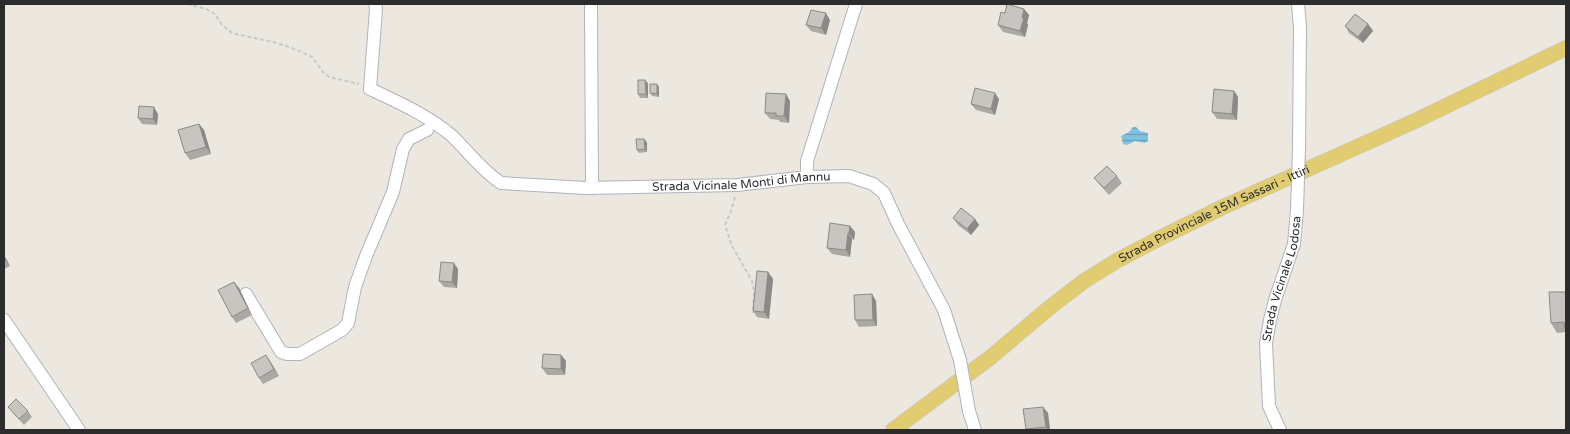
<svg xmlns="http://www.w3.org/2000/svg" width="1570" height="434" viewBox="0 0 1570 434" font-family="'Varela Round',sans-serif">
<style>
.water{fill:url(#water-rules)}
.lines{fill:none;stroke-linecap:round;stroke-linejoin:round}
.minor-casing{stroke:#b1b2bb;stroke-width:14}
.major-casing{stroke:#c8c8c8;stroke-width:16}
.path{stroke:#c8c8c8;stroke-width:2;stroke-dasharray:4 2.5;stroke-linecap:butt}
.minor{stroke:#fff;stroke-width:12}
.major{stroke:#e1cc71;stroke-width:15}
.minor-bridge-casing{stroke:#b1b2bb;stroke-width:14;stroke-linecap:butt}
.minor-bridge{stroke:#fff;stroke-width:12}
.wall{fill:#aca9a4}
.shaded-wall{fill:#8c8986}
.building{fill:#c8c4bf;stroke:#8c8986}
.labels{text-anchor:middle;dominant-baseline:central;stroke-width:4;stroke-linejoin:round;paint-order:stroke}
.street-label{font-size:12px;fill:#2c2c2c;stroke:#fff}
</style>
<defs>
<pattern id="water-rules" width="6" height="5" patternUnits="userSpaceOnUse" patternTransform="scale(1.25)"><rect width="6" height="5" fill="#80c3e1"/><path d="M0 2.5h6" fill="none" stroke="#699fb7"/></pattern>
</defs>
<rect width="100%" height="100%" fill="#ece8e0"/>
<!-- water -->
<path class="water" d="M1133 127H1136L1140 131 1148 133V141L1145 143 1135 141 1127 145 1123 144 1121 136 1129 132Z"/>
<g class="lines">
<defs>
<g id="minor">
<path id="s1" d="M375 4 376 9 370 89C398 102 427 115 451 135 468 151 481 170 501 183L586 188 737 185 807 177 849 176 873 184 884 193 898 224 944 310 960 360"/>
<path d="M591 4 592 188"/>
<path d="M1298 4 1300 28 1299 148"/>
<path d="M807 177V161L856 4"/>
<path d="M246 294 281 352 287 354H300L342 330 348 323 355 287 366 256 393 192 403 149 409 139 427 130"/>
<path d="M4 320 79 430"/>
<path d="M969 411 975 430"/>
<path id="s2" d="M1280 430 1269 406 1266 343 1270 320 1275 300 1294 244 1297 210"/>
</g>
<g id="major">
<path id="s3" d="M893 430 991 357 1049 308 1084 281 1118 260 1160 238 1223 207 1415 121 1566 48"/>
</g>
</defs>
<!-- minor casing -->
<use href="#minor" class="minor-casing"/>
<!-- major casing -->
<use href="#major" class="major-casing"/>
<!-- path -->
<path class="path" d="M187 4 206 9 215 14 222 25 232 33 277 43 297 50 312 57 323 72 329 77 359 84
M735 197 731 211 725 225 732 246 752 281 754 292 753 313"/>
<!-- minor -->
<use href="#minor" class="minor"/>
<!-- major -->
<use href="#major" class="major"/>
<defs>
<path id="minor-bridge" d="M1297 210 1299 148
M960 360 969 411"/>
</defs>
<!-- minor-bridge casing -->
<use href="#minor-bridge" class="minor-bridge-casing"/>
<!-- minor-bridge -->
<use href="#minor-bridge" class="minor-bridge"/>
</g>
<!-- wall -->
<path class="wall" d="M1024 9 1029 15 1027 23 1028 25 1025 37 1003 32 998 25 1005 13Z
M830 20 826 35 811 31 806 25Z
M1368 24 1373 31 1363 43 1349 33 1345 26Z
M648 83V98H640L638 94Z
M659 87V97L652 96 650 93Z
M1234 91 1238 97 1237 120 1217 119 1212 112Z
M999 99 995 115 976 110 971 104Z
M790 101 789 123 780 122 779 120 770 119 765 113Z
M158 114 157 125 142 124 138 118Z
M199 124 204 130 211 154 190 160 185 153Z
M647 142V152L639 153 637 150Z
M1117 176 1122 183 1109 195 1099 184 1094 178Z
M953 218 975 219 979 225 971 235 958 225Z
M850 226 855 232 854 240 852 239 850 257 832 254 827 248Z
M4 255 10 266 4 269Z
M458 269 457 288 444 287 439 281Z
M768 272 773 279 769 319 757 317 753 311Z
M239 288 252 315 236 323 232 317Z
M1566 292V332L1557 333 1551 323Z
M872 294 876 301 877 326 859 327 855 320Z
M561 355 566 361 565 375H547L542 368Z
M270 361 279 376 263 384 259 378Z
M8 407 28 411 32 417 24 425 13 413Z
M1043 407 1048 413 1050 430H1026V429Z"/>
<!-- shaded-wall -->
<path class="shaded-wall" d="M1024 9 1029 15 1027 23 1028 25 1025 37 1020 31 1022 18Z
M826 13 830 20 826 35 821 28Z
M1368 24 1373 31 1363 43 1358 37Z
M645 80 648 83V98L646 94Z
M657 84 659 87V97L657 94Z
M1234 91 1238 97 1237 120 1232 114Z
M995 93 999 99 995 115 991 109Z
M786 94 790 101 789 123 784 116Z
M154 107 158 114 157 125 153 119Z
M199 124 204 130 211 154 206 147Z
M644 139 647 142V152L645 149Z
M975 219 979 225 971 235 967 229Z
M850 226 855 232 854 240 849 233Z
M848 233 852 239 850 257 846 250Z
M4 255 10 266 4 258Z
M454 263 458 269 457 288 452 282Z
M768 272 773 279 769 319 764 312Z
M234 282 239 288 252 315 248 308Z
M872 294 876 301 877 326 873 320Z
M266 355 270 361 279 376 274 369Z
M561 355 566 361 565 375 561 369Z
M1043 407 1048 413 1050 430H1048L1046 427Z"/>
<!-- building -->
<path class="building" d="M1007 4 1024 9 1022 18H1024L1020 31 998 25 1001 12 1005 13Z
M811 10 826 13 821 28 806 25Z
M1355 14 1368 24 1358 37 1345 26Z
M638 80H645L646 94H638Z
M650 84H657V94L650 93Z
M975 88 995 93 991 109 971 104Z
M1214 89 1234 91 1232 114 1212 112Z
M766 93 786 94 784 116H776V113H765Z
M139 106 154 107 153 119 138 118Z
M199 124 206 147 185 153 178 130Z
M636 139H644L645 149 637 150Z
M1107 166 1117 176 1104 188 1094 178Z
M961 208 975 219 967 229 953 218Z
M830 223 850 226 849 233H848L846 250 827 248Z
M441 262 454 263 452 282 439 281Z
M757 271 768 272 764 312 753 311Z
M234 282 248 308 232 317 218 290Z
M1549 292H1566V329H1565L1564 322 1551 323Z
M872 294 873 320H855L854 295Z
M543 354 561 355V369L542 368Z
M266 355 274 369 259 378 251 363Z
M16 399 28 411 19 419 8 407Z
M1043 407 1046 427 1026 429 1023 409Z"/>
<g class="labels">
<!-- street labels -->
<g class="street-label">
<text stroke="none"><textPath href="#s1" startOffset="489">Strada Vicinale Monti di Mannu</textPath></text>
<text stroke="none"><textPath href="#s3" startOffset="389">Strada Provinciale 15M Sassari - Ittiri</textPath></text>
<text stroke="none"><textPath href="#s2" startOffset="156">Strada Vicinale Lodosa</textPath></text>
</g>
</g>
<!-- border -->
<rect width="1570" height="434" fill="none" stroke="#2c2c2c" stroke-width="10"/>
</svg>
